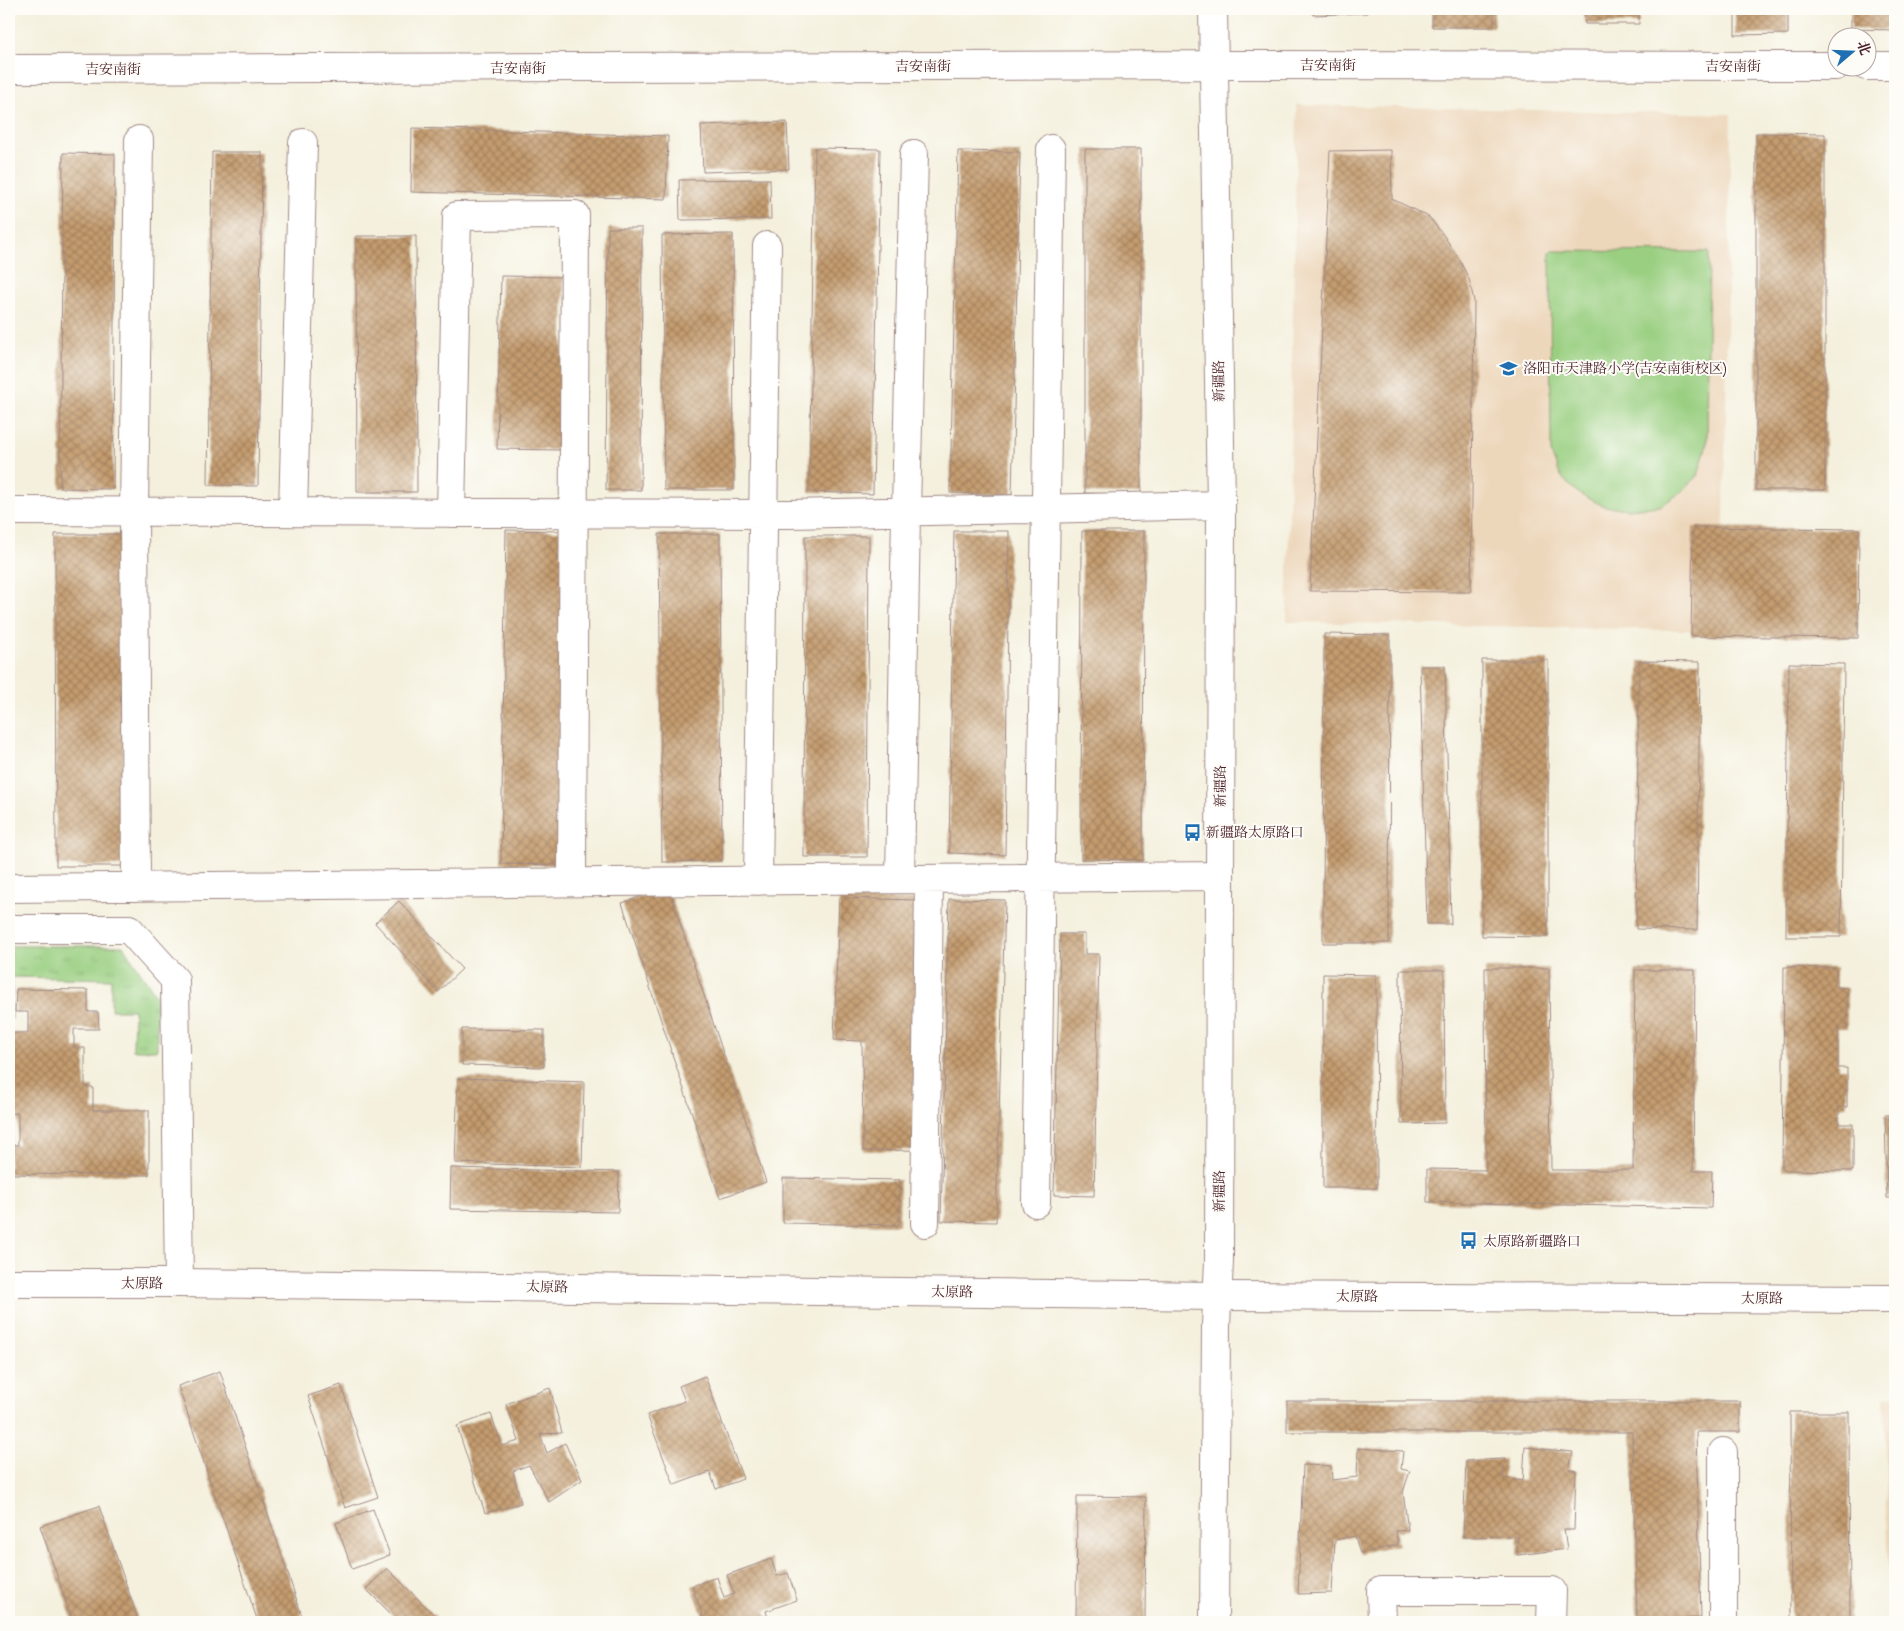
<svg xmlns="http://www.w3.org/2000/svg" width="1904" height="1631" viewBox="0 0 1904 1631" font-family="'IM FELL Great Primer','Noto Serif SC',serif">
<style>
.built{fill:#edd7bb}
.grass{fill:url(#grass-tufts);stroke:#727756}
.pitch{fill:#9acf81;stroke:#727756}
.building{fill:url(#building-cross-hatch)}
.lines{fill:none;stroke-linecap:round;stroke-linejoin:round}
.minor-casing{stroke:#9f8884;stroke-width:30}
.major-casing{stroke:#9f8884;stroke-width:30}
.minor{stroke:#fff;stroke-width:28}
.major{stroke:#fff;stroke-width:28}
.labels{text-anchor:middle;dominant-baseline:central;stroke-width:4;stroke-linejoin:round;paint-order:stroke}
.street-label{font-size:14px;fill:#4a1f2b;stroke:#fdfcf7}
.poi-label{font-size:14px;fill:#4a1f2b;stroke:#fdfcf7;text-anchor:start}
</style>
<defs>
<pattern id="grass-tufts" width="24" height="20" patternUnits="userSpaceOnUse" patternTransform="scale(1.25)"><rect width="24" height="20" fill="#9acf81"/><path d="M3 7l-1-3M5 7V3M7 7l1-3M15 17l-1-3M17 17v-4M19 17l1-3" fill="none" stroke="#86b170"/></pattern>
<pattern id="building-cross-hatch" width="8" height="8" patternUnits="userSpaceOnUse" patternTransform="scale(1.25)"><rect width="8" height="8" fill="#c49c6f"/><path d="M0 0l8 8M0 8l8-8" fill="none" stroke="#a17f5b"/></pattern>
</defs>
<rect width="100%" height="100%" fill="#fdfcf7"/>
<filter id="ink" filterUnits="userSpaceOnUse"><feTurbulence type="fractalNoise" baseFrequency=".02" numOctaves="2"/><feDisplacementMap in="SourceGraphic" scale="10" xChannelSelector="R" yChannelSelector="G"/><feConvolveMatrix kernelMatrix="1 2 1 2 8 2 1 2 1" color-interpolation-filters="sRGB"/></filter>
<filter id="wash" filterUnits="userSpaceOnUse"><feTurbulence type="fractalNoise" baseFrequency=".0096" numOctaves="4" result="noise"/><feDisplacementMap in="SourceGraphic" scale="20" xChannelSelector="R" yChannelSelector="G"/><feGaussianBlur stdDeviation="1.12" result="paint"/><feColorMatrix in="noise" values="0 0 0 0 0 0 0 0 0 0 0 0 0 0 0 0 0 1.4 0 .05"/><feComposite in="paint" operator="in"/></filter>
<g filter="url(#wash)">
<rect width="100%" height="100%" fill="#f4f0dd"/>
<!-- built -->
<path class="built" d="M1297 105 1731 114 1722 631 1287 622Z
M1884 1396H1895V1622H1890Z"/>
<!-- grass -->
<path class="grass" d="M9 946H123L157 997V1050H133L134 1010H111V979L12 977V1019H9Z"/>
<!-- pitch -->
<path class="pitch" d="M1550 251 1709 252 1707 443 1698 476 1680 493 1660 506 1627 509 1604 506 1579 494 1561 477 1551 454Z"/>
<g id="blocks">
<!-- building -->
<path class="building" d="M1313 9H1367V13L1313 15Z
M1432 9H1494V27H1432Z
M1584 9H1639V24H1585Z
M1735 9H1788V34L1735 35Z
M1851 9H1895V30L1851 29Z
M787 122 789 169 703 172 701 125Z
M412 128 668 136 666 199 411 192Z
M1756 133 1825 134V490H1756Z
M815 148 880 149 873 494 809 492Z
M1085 149H1141V494L1085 493Z
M1391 150 1392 199 1429 217 1444 236 1458 257 1469 279 1474 301 1471 592 1310 591 1330 151Z
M958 151 1020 152 1012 495 950 493Z
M212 152H262L258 486 208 485Z
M63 153 115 154 113 489 60 488Z
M770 179 771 219 680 220 679 180Z
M608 228H642L641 490H606Z
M733 234 734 490H664L662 235Z
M356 236H416L417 492H357Z
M501 276 564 277 561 450 497 449Z
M1693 527 1859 529 1858 638 1691 636Z
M506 530 563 531 559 865 501 864Z
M954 531H1009L1005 855 949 853Z
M1082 531H1144L1143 860 1081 859Z
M55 534H123L124 866H56Z
M659 534H720L722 861 662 862Z
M805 536H869L867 857H804Z
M1324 634 1390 635 1389 943H1323Z
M1482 660H1548V937L1482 936Z
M1639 661 1700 662 1697 930 1636 929Z
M1789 663 1844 664 1841 937H1786Z
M1420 666H1445L1451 924H1427Z
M668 887 766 1182 720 1198 622 903Z
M839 898 917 900 916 1150 863 1151 862 1041 834 1040Z
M949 899 1005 900 996 1222 941 1221Z
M399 901 462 969 438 992 375 923Z
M1060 934H1085V954H1099L1094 1196 1054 1195Z
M1784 967 1836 968V987L1847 988V1028H1838V1068H1847V1107H1839V1124H1853V1171L1782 1170Z
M1485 968H1549L1551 1170H1633L1635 970H1695L1693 1171H1712L1711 1208 1427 1202V1169L1486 1170Z
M1400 970H1444L1445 1123 1401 1124Z
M1323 974 1376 975 1377 1188H1323Z
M16 989 88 990V1012H98L99 1029H74V1048H85V1087H93V1110H149V1175L9 1174V1145H18V1113H9V1033H28V1012H15Z
M462 1029 544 1030V1067L462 1065Z
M458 1078 584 1082 582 1167 455 1163Z
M1885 1115H1895V1198H1887Z
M451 1168 619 1172 618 1212 450 1209Z
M783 1178 900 1180 899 1225 783 1223Z
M220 1371 304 1622H258L178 1386Z
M705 1376 743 1479 716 1489 710 1472 674 1485 647 1415 685 1401 679 1386Z
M341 1385 378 1497 345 1508 308 1396Z
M550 1388 562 1433 540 1434 547 1453 565 1443 582 1480 549 1502 529 1465 513 1471 521 1503 485 1513 457 1426 491 1414 502 1446 519 1441 506 1404Z
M1287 1401H1740V1432H1696L1701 1618 1637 1620 1632 1432H1287Z
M1790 1412H1849L1850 1622H1791Z
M1525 1447 1573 1452 1569 1469 1576 1471 1574 1530H1564L1567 1549 1517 1555 1518 1536 1463 1537 1466 1461 1505 1459 1503 1478 1523 1481Z
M1358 1448 1403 1451 1401 1469 1410 1471 1403 1492 1408 1530 1396 1531 1398 1545 1360 1553 1355 1536 1335 1540 1332 1593 1298 1594 1303 1465 1331 1466 1332 1480 1357 1477Z
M1077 1496 1146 1497 1145 1622H1076Z
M99 1506 139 1622H73L40 1526Z
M373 1509 390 1555 352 1569 336 1523Z
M771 1559 777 1576 788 1573 797 1600 766 1611 769 1622H705L692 1586 717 1577 724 1598 734 1594 727 1575Z
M387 1568 441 1622H399L366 1589Z"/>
</g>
</g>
<g filter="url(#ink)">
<use href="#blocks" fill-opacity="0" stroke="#9f8884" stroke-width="1"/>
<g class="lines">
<defs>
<path id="minor" d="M1213 9 1221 505 1219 1261 1216 1326 1214 1622
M1866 66H1895
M9 69 1214 65 1836 66
M9 511 789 514 1221 505
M293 512 303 143
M451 513 457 216 575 215 572 882
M900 879 906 512 914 154
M758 881 767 246
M136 887 134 512 139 140
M9 888 1219 876
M9 929H129L175 980 179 1283
M1036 1203 1051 149
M925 1223 929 879
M1382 1622 1381 1591H1552L1551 1622
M1723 1622V1452"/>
<path id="major" d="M9 1283H179L1218 1296 1895 1299"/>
</defs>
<!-- minor casing -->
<use href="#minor" class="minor-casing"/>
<!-- major casing -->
<use href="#major" class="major-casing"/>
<!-- minor -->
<use href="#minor" class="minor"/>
<!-- major -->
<use href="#major" class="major"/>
</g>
</g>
<!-- icons -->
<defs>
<symbol id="school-bare" viewBox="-9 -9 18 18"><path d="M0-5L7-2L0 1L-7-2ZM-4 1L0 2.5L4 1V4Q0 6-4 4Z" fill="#1f6fb2" stroke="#fdfcf7" stroke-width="2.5" paint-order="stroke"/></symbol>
<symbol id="bus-bare" viewBox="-9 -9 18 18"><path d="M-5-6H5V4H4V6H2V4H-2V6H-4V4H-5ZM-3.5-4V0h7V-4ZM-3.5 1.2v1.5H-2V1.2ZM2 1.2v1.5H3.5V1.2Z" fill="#1f6fb2" stroke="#fdfcf7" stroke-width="2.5" paint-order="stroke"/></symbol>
</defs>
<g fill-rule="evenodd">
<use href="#school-bare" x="1496" y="356" width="25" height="25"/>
<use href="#bus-bare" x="1180" y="820" width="25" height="25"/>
<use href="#bus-bare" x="1456" y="1228" width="25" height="25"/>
</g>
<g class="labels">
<!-- street labels -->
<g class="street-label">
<text x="1328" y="65">吉安南街</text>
<text x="923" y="66">吉安南街</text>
<text x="1733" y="66">吉安南街</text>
<text x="518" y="68">吉安南街</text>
<text x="113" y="69">吉安南街</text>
<text transform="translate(1219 381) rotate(-91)">新疆路</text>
<text transform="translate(1220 786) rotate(-90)">新疆路</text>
<text transform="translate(1219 1191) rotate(-90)">新疆路</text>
<text x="142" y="1283">太原路</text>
<text transform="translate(547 1287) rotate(1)">太原路</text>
<text transform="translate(952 1292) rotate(1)">太原路</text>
<text x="1357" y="1296">太原路</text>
<text x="1762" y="1298">太原路</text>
</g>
<!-- poi labels -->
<g class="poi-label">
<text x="1523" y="368">洛阳市天津路小学(吉安南街校区)</text>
<text x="1206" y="832">新疆路太原路口</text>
<text x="1483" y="1241">太原路新疆路口</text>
</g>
</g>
<!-- margin -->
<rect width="1904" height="1631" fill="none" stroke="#fdfcf7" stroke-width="30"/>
<!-- north arrow -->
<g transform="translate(1852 52) rotate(71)"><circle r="24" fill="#fdfcf7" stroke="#b5a4a5"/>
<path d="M0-4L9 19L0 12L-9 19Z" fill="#1f6fb2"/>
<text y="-8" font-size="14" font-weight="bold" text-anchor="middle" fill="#4a1f2b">北</text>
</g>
</svg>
